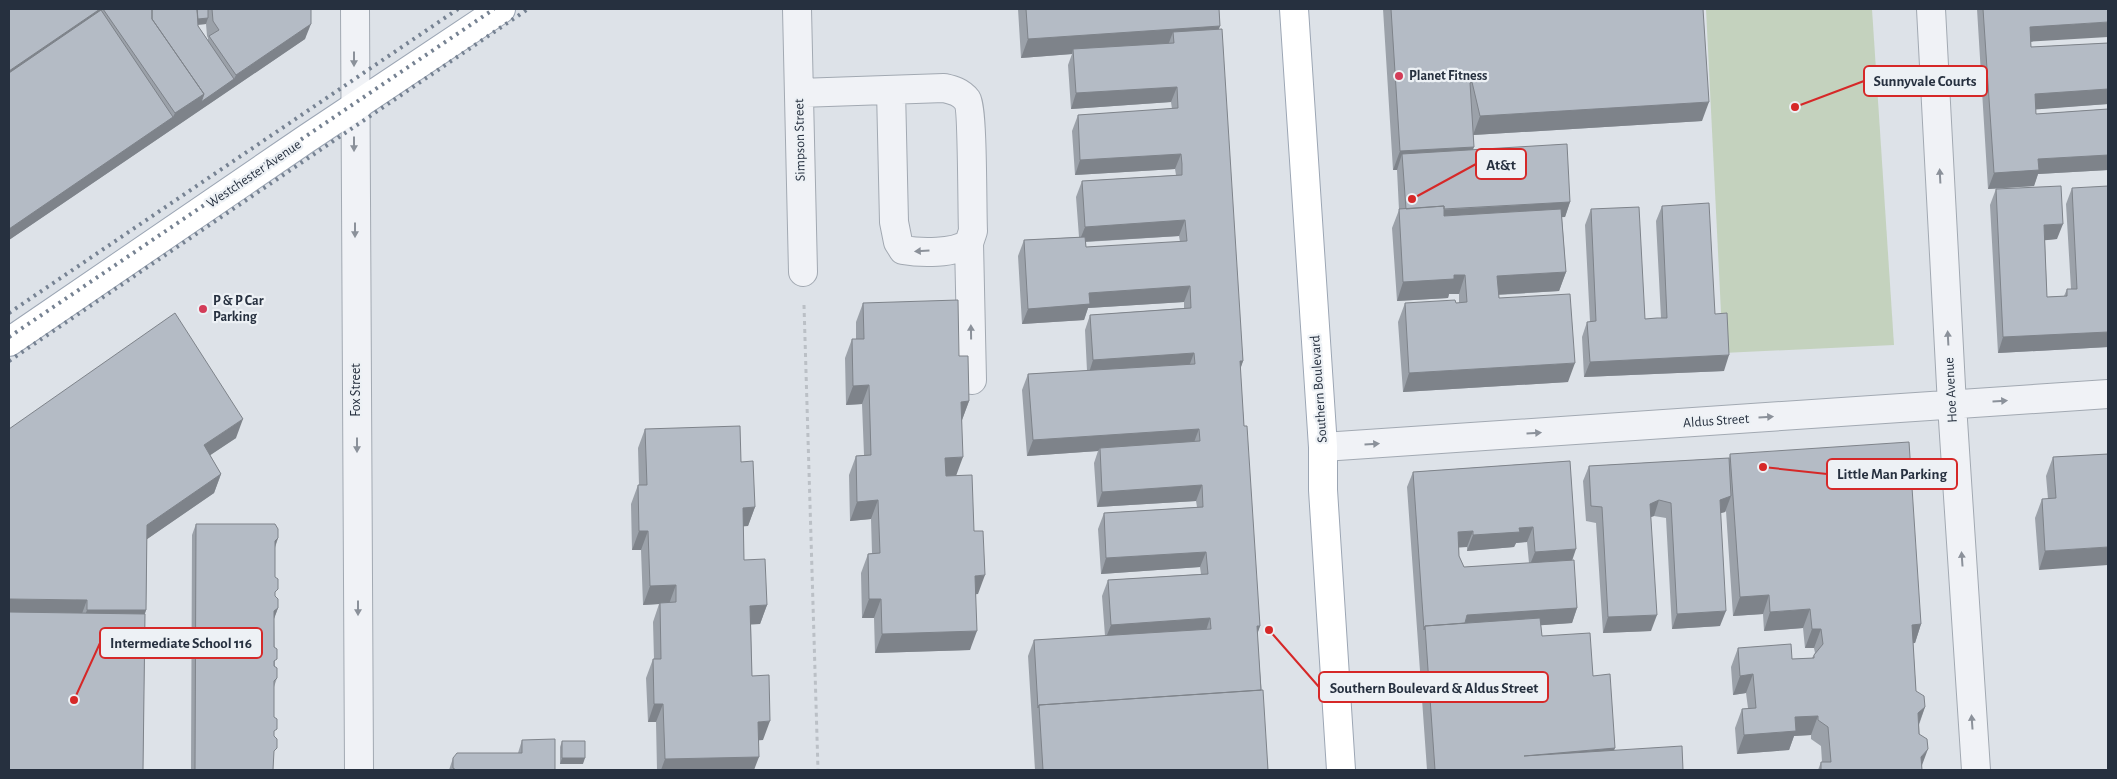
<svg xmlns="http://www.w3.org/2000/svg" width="2117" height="779" viewBox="0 0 2117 779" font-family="'Alegreya Sans',sans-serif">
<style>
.green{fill:#c4d2be}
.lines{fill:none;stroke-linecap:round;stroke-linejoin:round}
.minor-casing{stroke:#a2a9b2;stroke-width:30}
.major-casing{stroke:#9ca6b4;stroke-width:30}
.path{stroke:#bbc0c6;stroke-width:3;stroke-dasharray:4 4;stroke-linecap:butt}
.minor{stroke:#f0f2f6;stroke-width:28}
.major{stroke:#fff;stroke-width:28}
.rail{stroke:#768292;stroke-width:4;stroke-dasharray:2.5 5;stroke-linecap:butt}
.wall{fill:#9ba1a9;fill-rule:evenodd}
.shaded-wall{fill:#7e838a}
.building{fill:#b4bbc5;stroke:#7e838a}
.oneway{fill:#8b919a}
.poi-dot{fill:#d33c58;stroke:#edf1f5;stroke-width:2}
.labels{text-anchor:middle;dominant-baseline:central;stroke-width:4.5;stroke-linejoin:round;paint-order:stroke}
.poi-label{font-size:14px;font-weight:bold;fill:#26303f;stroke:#edf1f5;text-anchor:start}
.street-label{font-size:14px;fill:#26303f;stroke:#edf1f5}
.leader{fill:none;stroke:#d62828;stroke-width:2}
.callout-dot{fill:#d62828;stroke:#edf1f5;stroke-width:2}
.callout{fill:#edf1f5;stroke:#d62828;stroke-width:2}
.callout-label{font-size:15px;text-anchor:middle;font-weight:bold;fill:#26303f}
</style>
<rect width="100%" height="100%" fill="#dde2e8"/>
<!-- green -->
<path class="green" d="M1706 9H1872L1894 345 1723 353Z"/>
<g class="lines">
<defs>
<path id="minor" d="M355 9 359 770
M797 9 803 272
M1931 9 1952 405 1976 770
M891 90 894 222 898 242 903 250C920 253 955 254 969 243
M799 93 944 88C953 90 961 92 967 100 973 109 972 213 973 231L969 243 972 380
M1323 447 2108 394"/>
<path id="major" d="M1294 9 1323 447V490L1341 770
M9 342 306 139 501 9"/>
</defs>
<!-- minor casing -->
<use href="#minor" class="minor-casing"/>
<!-- major casing -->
<use href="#major" class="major-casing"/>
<!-- path -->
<path class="path" d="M804 305 818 770"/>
<!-- minor -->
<use href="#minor" class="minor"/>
<!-- major -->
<use href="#major" class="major"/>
<!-- rail -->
<path class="rail" d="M9 313 458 9
M9 337 494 9
M9 361 528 9"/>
</g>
<!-- wall -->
<path class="wall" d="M9 9H311L305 39 9 240ZM206 24 207 36 208 38V40L198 26V25Z
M1018 9H1219L1220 26 1218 29 1243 361 1240 369 1244 426 1260 626 1257 634 1268 770H1035L1028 656 1034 640 1105 636 1102 596 1108 580 1201 574 1200 567 1101 574 1098 529 1104 513 1197 507 1196 501 1097 507 1094 463 1098 451 1027 456 1022 390 1028 374 1087 371 1085 330 1090 315 1184 308V302L1088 308 1084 320 1022 324 1018 256 1024 240 1079 237 1076 197 1082 181 1176 175 1175 169 1075 175 1072 131 1078 115 1172 109 1171 102 1071 109 1068 65 1072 54 1021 58ZM1179 236 1180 242 1086 247V242Z
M1383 9H1703L1702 121 1473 135V150L1570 202 1565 217H1562L1566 272 1559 291 1498 295 1499 298 1568 382 1403 392 1398 322 1405 303H1459V294H1449L1448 298 1397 301 1392 228 1399 210 1397 170H1393Z
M1977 9H2108L2031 42V47L2108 43V104L2035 109 2036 114 2108 109V170L2038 174 2034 186 1988 189Z
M2072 188 2108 347 1998 353 1990 205 1996 189 2057 239 2045 240 2047 297 2064 296 2067 289H2071L2066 204Z
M1662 206 1715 314 1724 371 1584 377 1582 337 1587 322H1590L1585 225 1591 209 1645 319 1661 318 1656 221Z
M863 303 959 356 969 401 962 420 956 475 974 531 978 594H976L970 650 875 653 874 618H862L861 573 868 554 872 553 871 519 850 521 849 475 856 456 864 455 862 404 846 405 845 358 852 339H856V322Z
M9 429 236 438 210 455 221 474 214 493 147 539 146 610 145 614 143 770Z
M645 429 741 462 755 507 748 526H743L744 560 767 605 760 624H751L752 676 763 740H758L754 770H657L656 722H648L646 678 653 659H654L653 622 659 604 643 605 641 550H632L631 504 638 485H639L638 448Z
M1730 454 1921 624 1915 643H1913L1916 691 1925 707 1919 725 1922 770H1818L1821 762H1822L1821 746 1811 739V735L1794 736 1789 750 1737 754 1735 728 1742 709 1748 708 1746 693 1733 695 1731 667 1738 648 1792 659 1812 658 1815 653 1814 648H1805L1803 628 1764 631 1763 614 1733 616 1726 511 1725 512 1720 513V626L1672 629 1666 518 1654 516 1651 517V631L1603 633 1596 523 1586 521 1583 481 1589 466 1729 458Z
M2108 454 2039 570 2035 518 2042 499H2048L2046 476 2053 457Z
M1570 461 1572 560 1577 608 1572 623 1541 625 1542 636 1593 676 1614 750 1683 770H1427L1407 487 1413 472ZM1527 542 1529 563 1464 567 1459 556V547H1467V551L1514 547 1516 543Z
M196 524 278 538 275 548V597L278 608 274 618 275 666 277 678 274 687 273 770H191L192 535Z
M522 740 555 770H449L453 758 518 753Z
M562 741 583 764H560V747Z"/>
<!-- shaded-wall -->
<path class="shaded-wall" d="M100 9H101L95 26 9 85V71Z
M208 18 206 24 193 25 196 19Z
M2108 22V37L2024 42 2030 27Z
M311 24 305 39 9 240V229L173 117 175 113 204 94 234 79 236 75Z
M1220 26 1213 45 1174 43 1173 32 1167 48 1073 49 1072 54 1021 58 1028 39Z
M1177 87 1171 102 1071 109 1076 93Z
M2108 89V104L2029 110 2035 94Z
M1709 102 1702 121 1473 135 1480 116Z
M1474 147 1467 166 1402 154 1397 170H1393L1400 151Z
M1181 154 1175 169 1075 175 1080 160Z
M2108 155V170L2038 174 2034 186 1988 189 1994 173 2038 159Z
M1570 202 1565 217 1400 227 1406 212Z
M1185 220 1179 236 1079 242 1085 227Z
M2063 224 2057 239 2038 241 2044 225Z
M1566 272 1559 291 1490 295 1497 276Z
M1454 275H1465L1459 294H1449L1448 298 1397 301 1403 282Z
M1190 286 1184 302 1088 308 1084 320 1022 324 1028 309 1089 293Z
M2108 332V347L1998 353 2003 337Z
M1194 353 1188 369 1088 376 1093 360Z
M1729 355 1724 371 1584 377 1590 362Z
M1240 361H1243L1238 376Z
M1575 363 1568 382 1403 392 1409 373Z
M869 385 862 404 846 405 853 386Z
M969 401 962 420 954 421 961 402Z
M243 419 236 438 197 464 204 445Z
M1199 429 1193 445 1100 448 1098 451 1027 456 1033 440Z
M963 457 956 476 938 477 945 458Z
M221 474 214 493 140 544 147 525Z
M1202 485 1196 501 1097 507 1102 492Z
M1731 496 1725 512 1714 515 1720 500Z
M878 500 871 519 850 521 857 502Z
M1659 500 1654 516 1645 519 1650 504Z
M755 507 748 526 736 527 743 508Z
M1533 527 1527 542 1516 543 1514 547 1467 551 1473 535 1519 528Z
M639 531H648L641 550H632Z
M1473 531 1467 547 1452 548 1458 532Z
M278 538 274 549 275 541Z
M2108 547V565L2039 570 2045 551Z
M1576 549 1571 564 1529 567 1535 552Z
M1206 552 1200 567 1101 574 1106 558Z
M985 575 978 594 969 595 975 576Z
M676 585 669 604 660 603 659 604 643 605 650 586Z
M1769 595 1763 614 1733 616 1740 597Z
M9 599 87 600 80 619 9 618Z
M869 599H881L874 618H862Z
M767 605 760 624 744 625 750 606Z
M278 608 274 619V611Z
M1577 608 1572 623 1463 631 1467 615Z
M1810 609 1803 628 1764 631 1770 612Z
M87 610H146L139 629H80Z
M1726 611 1720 626 1672 629 1677 614Z
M1657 615 1651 631 1603 633 1608 617Z
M1210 618 1205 634 1105 640 1111 625Z
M1921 624 1915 643 1905 644 1912 625Z
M1257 626H1260L1255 641Z
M1812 629H1821L1814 648H1805Z
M977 631 970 650 875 653 882 634Z
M1753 674 1746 693 1733 695 1740 676Z
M654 704H663L656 722H648Z
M1925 707 1918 726V713Z
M1818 716 1811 735 1794 736 1789 750 1737 754 1744 735 1795 717Z
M770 721 763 740 751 741 758 722Z
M1615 748 1608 767 1524 756Z
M1928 749 1921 768V757Z
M759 757 754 770H661L665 759Z
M562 758H585L583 764H560Z"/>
<!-- building -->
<path class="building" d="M9 9H100L9 71Z
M103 9H152V19L204 94 175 113Z
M152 9H197L198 26 234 79 201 102 204 94 152 19Z
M197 9H208V18L198 19Z
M212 9H311V24L236 75 209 36 219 30 213 21Z
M1026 9H1219L1220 26 1028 39Z
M1391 9H1703L1709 102 1480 116 1472 82 1470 83 1474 147 1400 151Z
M1983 9H2108V22L2030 27 2031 47 2108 43V89L2035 94 2036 114 2108 109V155L2038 159 2039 170 1994 173Z
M101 10 173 117 9 229V73Z
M1222 29 1243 361H1240L1244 426H1247L1260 626H1257L1261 690 1039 705 1038 708 1034 640 1211 629 1210 618 1111 625 1108 580 1208 574 1206 552 1106 558 1104 513 1203 507 1202 485 1102 492 1100 448 1200 441 1199 429 1033 440 1028 374 1195 364 1194 353 1093 360 1090 315 1191 308 1190 286 1089 293 1090 304 1028 309 1024 240 1085 237 1086 247 1187 241 1185 220 1085 227 1082 181 1182 175V164L1181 154 1080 160 1078 115 1178 108 1177 87 1076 93 1073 49 1174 43 1173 32Z
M1567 144 1570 202 1444 209V206L1406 209 1402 154Z
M2061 186 2063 224 2044 225 2047 297 2067 296V289H2077L2072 188 2108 186V332L2003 337 1996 189Z
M1709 203 1715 314 1727 313 1729 355 1590 362 1587 322 1596 321 1591 209 1639 207 1645 319 1657 318H1667L1662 206Z
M1444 206V216L1561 209 1566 272 1497 276 1499 298 1570 294 1575 363 1409 373 1405 303 1455 300 1456 303 1467 302 1465 275H1454V279L1403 282 1399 209Z
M958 300 959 356H968L969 401 961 402 963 457 945 458 946 476 972 475 974 531H983L985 575 975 576 977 631 882 634 881 599H869L868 554 880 553 878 500 857 502 856 456 871 455 869 385 853 386 852 339H864L863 303Z
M175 313 243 419 204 445 221 474 147 525 146 610H87V600L9 599V429Z
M740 426 741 462 753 461 755 507 743 508 744 560 765 559 767 605 750 606 752 676 769 675 770 721 758 722 759 757 665 759 663 704H654L653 659H661L660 603 676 602V585L650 586 648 531H639L638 485H647L645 429Z
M1909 442 1921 624 1912 625 1916 691 1924 696 1925 707 1918 713 1919 734 1927 739 1928 749 1921 757 1922 770H1821V762H1831L1828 727 1818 720V716L1795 717 1796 731 1744 735 1742 709 1756 708 1753 674 1740 676 1738 648 1791 644 1792 659 1814 658V655L1823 644 1821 629H1812L1810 609 1770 612 1769 595 1740 597 1730 454Z
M2108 454V547L2045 551 2042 499 2056 498 2053 457Z
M1729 458 1731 496 1720 500 1726 611 1677 614 1671 503 1659 500 1650 504 1657 615 1608 617 1602 507 1591 506 1589 466Z
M1570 461 1576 549 1535 552 1533 527 1519 528 1520 532 1473 535V531L1458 532 1459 556 1464 567 1574 560 1577 608 1467 615 1465 623 1425 626 1424 630 1413 472Z
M196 524H275L278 529V538L275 541V577L278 579V589L275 592V596L278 599V608L274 611V647L277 649V659L274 661V666L277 668V678L274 681V717L277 719V729L274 731V736L277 739V748L274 751 273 770H195Z
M9 612 145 614 143 770H9Z
M1540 618 1542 636 1590 633 1593 676 1610 674 1615 748 1524 756 1682 746 1683 770H1435L1425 626Z
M1263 690 1268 770H1043L1039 705Z
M555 739V770H456L453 768V758L457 753H522V740Z
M562 741H585V758H562Z"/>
<!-- one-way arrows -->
<defs><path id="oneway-solid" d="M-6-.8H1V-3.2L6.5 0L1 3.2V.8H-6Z" transform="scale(1.25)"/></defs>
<g class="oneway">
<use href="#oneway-solid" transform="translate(354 59) rotate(90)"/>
<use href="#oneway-solid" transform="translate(354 144) rotate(90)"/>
<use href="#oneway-solid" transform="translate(1940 176) rotate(-93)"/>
<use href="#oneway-solid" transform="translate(355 230) rotate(90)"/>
<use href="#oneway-solid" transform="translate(922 251) rotate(177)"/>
<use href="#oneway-solid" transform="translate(971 332) rotate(-91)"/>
<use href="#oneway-solid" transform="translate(1948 338) rotate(-93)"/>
<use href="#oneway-solid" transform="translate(2000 401) rotate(-4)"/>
<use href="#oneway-solid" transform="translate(1766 417) rotate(-4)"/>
<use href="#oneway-solid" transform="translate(1534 433) rotate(-4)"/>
<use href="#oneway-solid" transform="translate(1372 444) rotate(-4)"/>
<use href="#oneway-solid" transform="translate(357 445) rotate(90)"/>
<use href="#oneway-solid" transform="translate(1962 559) rotate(-94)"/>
<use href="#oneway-solid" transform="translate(358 608) rotate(90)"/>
<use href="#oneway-solid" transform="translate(1972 722) rotate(-94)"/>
</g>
<!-- markers -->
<g class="poi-dot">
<circle cx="1399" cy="76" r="5"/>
<circle cx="203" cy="309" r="5"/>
</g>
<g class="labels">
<!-- poi labels -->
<g class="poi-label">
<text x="1409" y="76">Planet Fitness</text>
<text x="213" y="301">P &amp; P Car<tspan x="213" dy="16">Parking</tspan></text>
</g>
<!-- street labels -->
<g class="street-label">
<text transform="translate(800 140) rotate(-91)">Simpson Street</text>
<text transform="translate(254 174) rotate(-34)">Westchester Avenue</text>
<text transform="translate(1319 389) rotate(-94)">Southern Boulevard</text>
<text transform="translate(356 390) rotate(-90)">Fox Street</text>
<text transform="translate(1951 390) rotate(-93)">Hoe Avenue</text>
<text transform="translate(1716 421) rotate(-4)">Aldus Street</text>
</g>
</g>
<!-- callouts -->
<path class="leader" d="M1795 107L1864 81M1412 199L1476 164M1763 467L1827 474M74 700L100 643M1269 630L1319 687"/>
<g class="callout-dot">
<circle cx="1795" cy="107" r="5"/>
<circle cx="1412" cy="199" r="5"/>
<circle cx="1763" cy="467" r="5"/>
<circle cx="74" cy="700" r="5"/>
<circle cx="1269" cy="630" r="5"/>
</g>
<g class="callout">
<rect x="1864" y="66" width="123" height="30" rx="5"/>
<rect x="1476" y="149" width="50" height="30" rx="5"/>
<rect x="1827" y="459" width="130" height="30" rx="5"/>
<rect x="100" y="628" width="162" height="30" rx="5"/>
<rect x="1319" y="672" width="229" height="30" rx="5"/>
</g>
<g class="callout-label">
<text x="1925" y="86">Sunnyvale Courts</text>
<text x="1501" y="170">At&amp;t</text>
<text x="1892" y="479">Little Man Parking</text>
<text x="181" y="648">Intermediate School 116</text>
<text x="1434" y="693">Southern Boulevard &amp; Aldus Street</text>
</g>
<!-- border -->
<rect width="2117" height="779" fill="none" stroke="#26303f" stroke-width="20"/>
</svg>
